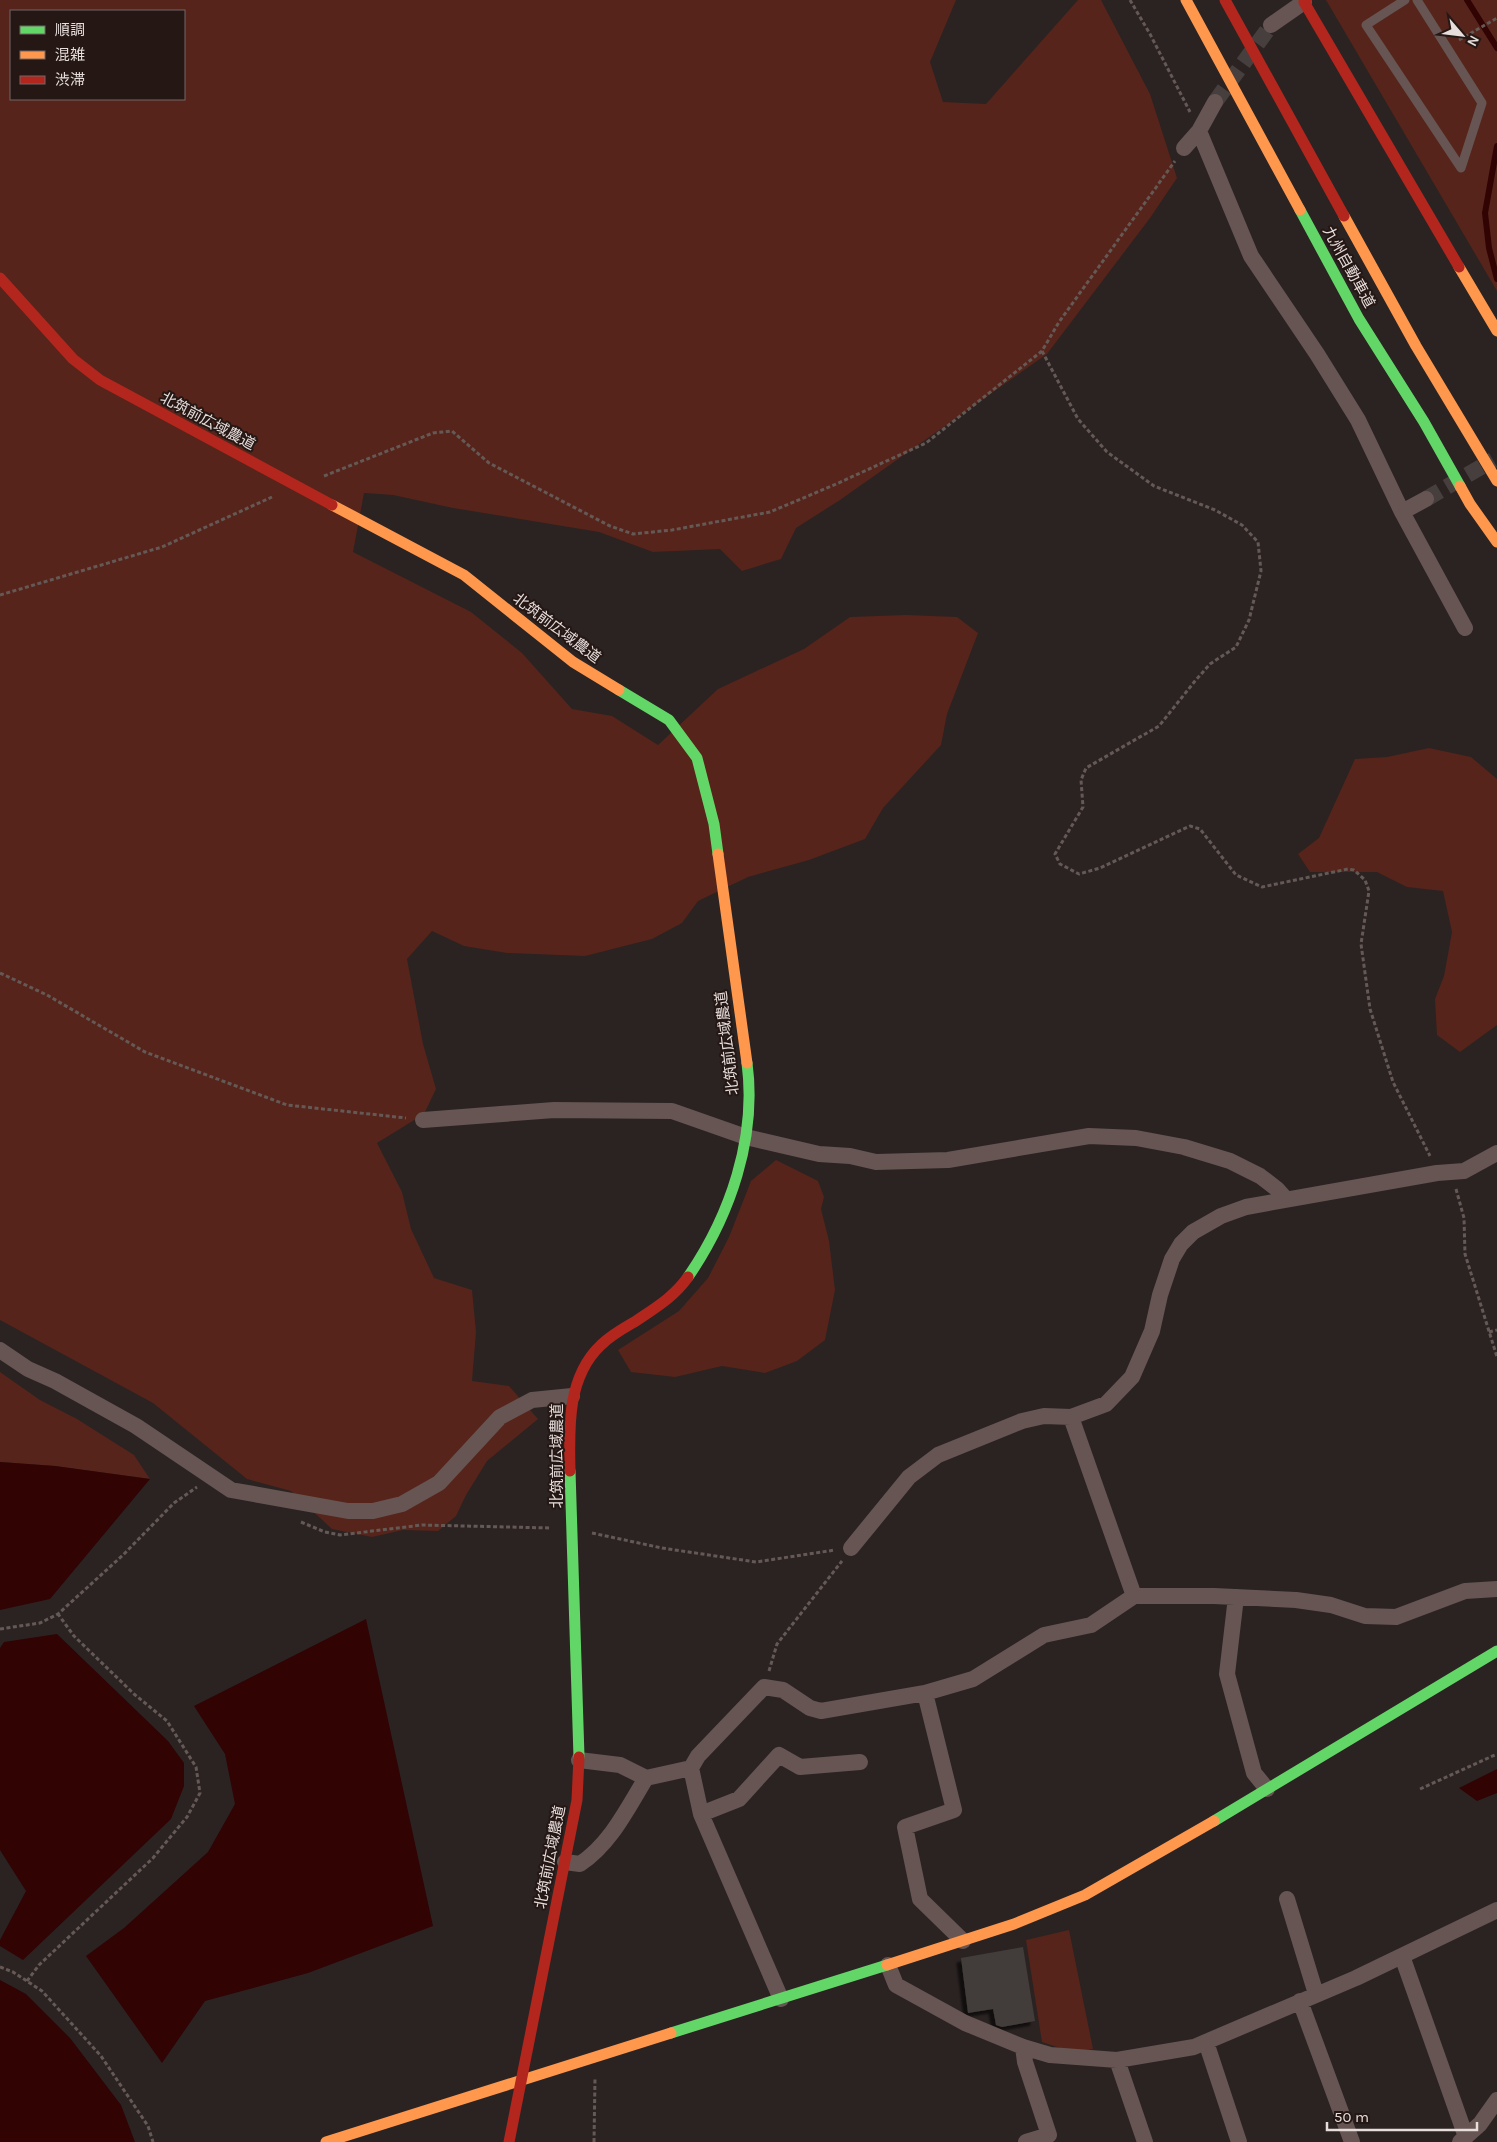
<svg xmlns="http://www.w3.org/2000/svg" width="1497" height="2142" viewBox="0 0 1497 2142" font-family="Karla,'Noto Sans JP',sans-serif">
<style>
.green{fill:#56241a;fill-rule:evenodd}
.water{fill:#310303}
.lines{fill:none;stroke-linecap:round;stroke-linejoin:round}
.stream{stroke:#310303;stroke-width:6}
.building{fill:#423c3a;filter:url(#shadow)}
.street-tunnel{stroke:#463f3e;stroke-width:16;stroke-dasharray:16 8;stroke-linecap:butt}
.path{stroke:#655956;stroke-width:3;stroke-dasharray:4 2.5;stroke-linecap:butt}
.lane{stroke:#665552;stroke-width:9}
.street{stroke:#665552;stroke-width:16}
.fast{stroke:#63d668;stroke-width:11}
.slow{stroke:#ff974d;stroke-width:11}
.jam{stroke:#b3261e;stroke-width:11}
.labels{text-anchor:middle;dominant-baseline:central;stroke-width:4;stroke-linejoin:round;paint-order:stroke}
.street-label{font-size:15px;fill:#e7dddb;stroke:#241714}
</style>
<defs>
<filter id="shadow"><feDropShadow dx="-4.5" dy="4.5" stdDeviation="1" flood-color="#0009"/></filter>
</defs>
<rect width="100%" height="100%" fill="#2a2322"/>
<!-- green -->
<path class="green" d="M0 0H956L930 62 943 102 986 104 1078 0H1101L1150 94 1177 178 1150 218 1047 354 840 500 796 528 781 559 742 571 720 549 653 552 599 532 453 508 393 495 364 493 353 552 471 612 522 653 572 709 612 716 658 745 718 689 804 649 850 617 906 615 957 617 978 633 947 714 941 745 883 808 865 839 809 860 748 877 698 901 682 923 652 939 585 956 507 953 464 946 432 931 407 959 423 1044 436 1089 424 1114 377 1143 402 1192 411 1229 434 1278 472 1290 476 1332 472 1381 509 1386 538 1419 487 1461 466 1495 456 1516 438 1531 403 1530 372 1537 332 1529 291 1491 247 1479 153 1403 0 1320ZM11 11H184V99H11Z
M1326 0H1497V291Z
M1429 748 1471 757 1497 779V1025L1460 1052 1437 1035 1435 999 1444 976 1452 932 1443 891 1407 887 1377 872H1310L1298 854 1319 838 1355 759 1387 757Z
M776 1160 818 1181 824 1197 821 1209 829 1241 835 1290 825 1340 797 1361 765 1373 722 1366 675 1377 631 1372 618 1350 679 1311 708 1278 729 1237 751 1181Z
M0 1372 40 1400 77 1419 134 1455 150 1479 55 1466 0 1462Z
M1069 1930 1093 2049 1072 2052 1042 2042 1026 1940Z"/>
<!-- water -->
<path class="water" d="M0 1462 55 1466 150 1479 50 1599 0 1610Z
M366 1619 433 1926 308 1973 205 2001 162 2063 86 1956 124 1928 208 1852 235 1804 225 1754 194 1706Z
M57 1634 168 1741 184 1763V1786L171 1819 23 1960 0 1946V1940L26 1891 0 1850V1648L4 1642Z
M1497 1769V1793L1477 1801 1459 1788Z
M0 1980 26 1994 70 2038 121 2105 135 2142H0Z"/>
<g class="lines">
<!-- stream -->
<path class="stream" d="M1467 0 1497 48
M1497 146 1485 213 1489 248 1497 279"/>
</g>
<!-- building -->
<path class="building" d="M1023 1947 1035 2021 1002 2027 996 2025 993 2009 968 2013 961 1958Z"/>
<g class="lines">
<!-- street-tunnel -->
<path class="street-tunnel" d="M1215 102 1271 25
M1426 499 1493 460"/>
<!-- path -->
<path class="path" d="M1130 0 1150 34 1190 112
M1459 40 1497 18
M1042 351 1078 419 1107 452 1154 486 1215 510 1242 525 1258 542 1261 571 1249 620 1236 647 1210 664 1195 681 1159 726 1086 768 1081 780 1083 807 1055 854 1060 864 1079 874 1100 868 1190 826 1200 829 1236 875 1262 887 1348 869 1354 870 1365 880 1369 891 1361 944 1370 1009 1393 1082 1430 1156
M324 476 433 433 452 431 489 463 610 526 633 534 672 530 770 512 834 485 926 443 1042 351 1059 322 1175 161
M0 595 162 547 272 497
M0 973 47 995 145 1052 287 1105 406 1118
M1456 1189 1464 1218 1465 1254 1497 1357
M1489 1332 1497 1330
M301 1522 325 1532 340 1535 422 1525 551 1528
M592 1533 662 1548 756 1562 835 1550
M0 1629 40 1623 58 1614 123 1555 174 1503 197 1487
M769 1671 777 1644 842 1561
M1420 1789 1497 1754
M0 1967 13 1972 42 1991 101 2056 148 2126 153 2142
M27 1981 39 1965 153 1858 187 1817 200 1793 196 1767 167 1721 134 1694 74 1636 58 1614
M594 2142 595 2078"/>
<!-- lane -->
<path class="lane" d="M1405 0 1366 25 1461 168 1482 103 1417 0"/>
<!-- street -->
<path class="street" d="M1271 25 1304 2 1303 0
M1199 131 1251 256 1317 354 1358 420 1402 512 1465 628
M1184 148 1199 131 1215 102
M1402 512 1426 499
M423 1120 554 1110 672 1111 746 1137 819 1154 850 1156 876 1162 948 1160 1089 1136 1136 1138 1184 1147 1230 1161 1260 1176 1277 1189 1286 1199
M0 1350 28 1369 55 1381 136 1426 231 1490 348 1511H373L402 1504 439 1483 500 1417 532 1400 572 1396
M851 1548 909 1477 938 1455 1022 1421 1044 1416 1071 1417 1106 1404 1132 1377 1152 1331 1160 1295 1172 1259 1181 1244 1193 1232 1221 1216 1246 1207 1437 1173 1464 1171 1497 1153
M1134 1596H1214L1296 1600 1331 1605 1365 1616 1396 1617 1465 1591 1497 1589
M1236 1597 1227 1674 1254 1773 1267 1789
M579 1760 620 1765 646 1778
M701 1814 739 1799 779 1755 800 1767 860 1762
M565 1862 580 1864C611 1843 627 1809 646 1778L691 1768
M1287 1899 1316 1994
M963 1941 920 1899 905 1827 954 1810 925 1693 973 1679 1044 1635 1091 1625 1134 1596 1071 1417
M1402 1956 1466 2137
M888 1965 896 1985 965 2023 1023 2047 1050 2055 1117 2060 1194 2047 1356 1978 1497 1910
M781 1999 701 1814 691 1768 698 1756 764 1687 783 1690 810 1708 821 1711 925 1693
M1300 2001 1352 2142
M1206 2042 1239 2142
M1023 2047 1025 2062 1049 2135 1026 2142
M1117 2060 1145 2142
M1460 2142 1480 2124 1497 2100"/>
<!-- fast -->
<path class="fast" d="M1300 210 1359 319 1424 422 1460 486
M619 690 669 720 697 758 714 824 718 854
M688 1277C730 1216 757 1138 747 1063
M570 1471 579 1757
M1214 1821 1497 1651
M671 2033 887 1965"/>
<!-- slow -->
<path class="slow" d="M1186 0 1300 210
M1344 216 1416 346 1497 481
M1459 267 1497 331
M1460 486 1470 504 1497 542
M332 505 464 575 573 662 619 690
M718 854 747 1063
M887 1965 1014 1924 1085 1895 1214 1821
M326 2142 671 2033"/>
<!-- jam -->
<path class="jam" d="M1225 0 1344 216
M1306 0 1304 2 1459 267
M0 278 73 359 100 380 332 505
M570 1471C569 1427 567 1377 601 1345 611 1335 624 1328 636 1321 655 1308 674 1297 688 1277
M509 2142 577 1800 579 1757"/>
</g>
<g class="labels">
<!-- street labels -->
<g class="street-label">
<text transform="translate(1349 267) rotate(61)">九州自動車道</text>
<text transform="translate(208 421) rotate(28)">北筑前広域農道</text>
<text transform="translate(557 628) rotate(37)">北筑前広域農道</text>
<text transform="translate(727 1043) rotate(-97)">北筑前広域農道</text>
<text transform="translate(557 1456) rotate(-90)">北筑前広域農道</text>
<text transform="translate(550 1857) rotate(-79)">北筑前広域農道</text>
</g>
</g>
<!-- legend -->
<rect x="10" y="10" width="175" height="90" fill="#241714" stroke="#726664"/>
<rect x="20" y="26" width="25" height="8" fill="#63d668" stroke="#726664"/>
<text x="55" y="35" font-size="15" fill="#e7dddb">順調</text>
<rect x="20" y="51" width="25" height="8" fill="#ff974d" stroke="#726664"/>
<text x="55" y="60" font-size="15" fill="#e7dddb">混雑</text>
<rect x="20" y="76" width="25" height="8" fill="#b3261e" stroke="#726664"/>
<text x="55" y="85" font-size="15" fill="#e7dddb">渋滞</text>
<!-- north arrow -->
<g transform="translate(1462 35) rotate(118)" stroke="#241714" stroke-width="4" paint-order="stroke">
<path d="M0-4L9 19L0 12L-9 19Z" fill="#e7dddb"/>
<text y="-8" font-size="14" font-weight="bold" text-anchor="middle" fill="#e7dddb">N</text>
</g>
<!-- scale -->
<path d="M1327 2122v8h150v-8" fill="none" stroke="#e7dddb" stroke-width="2.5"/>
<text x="1334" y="2122" font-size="15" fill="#e7dddb" stroke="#241714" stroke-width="4" paint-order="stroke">50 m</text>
</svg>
